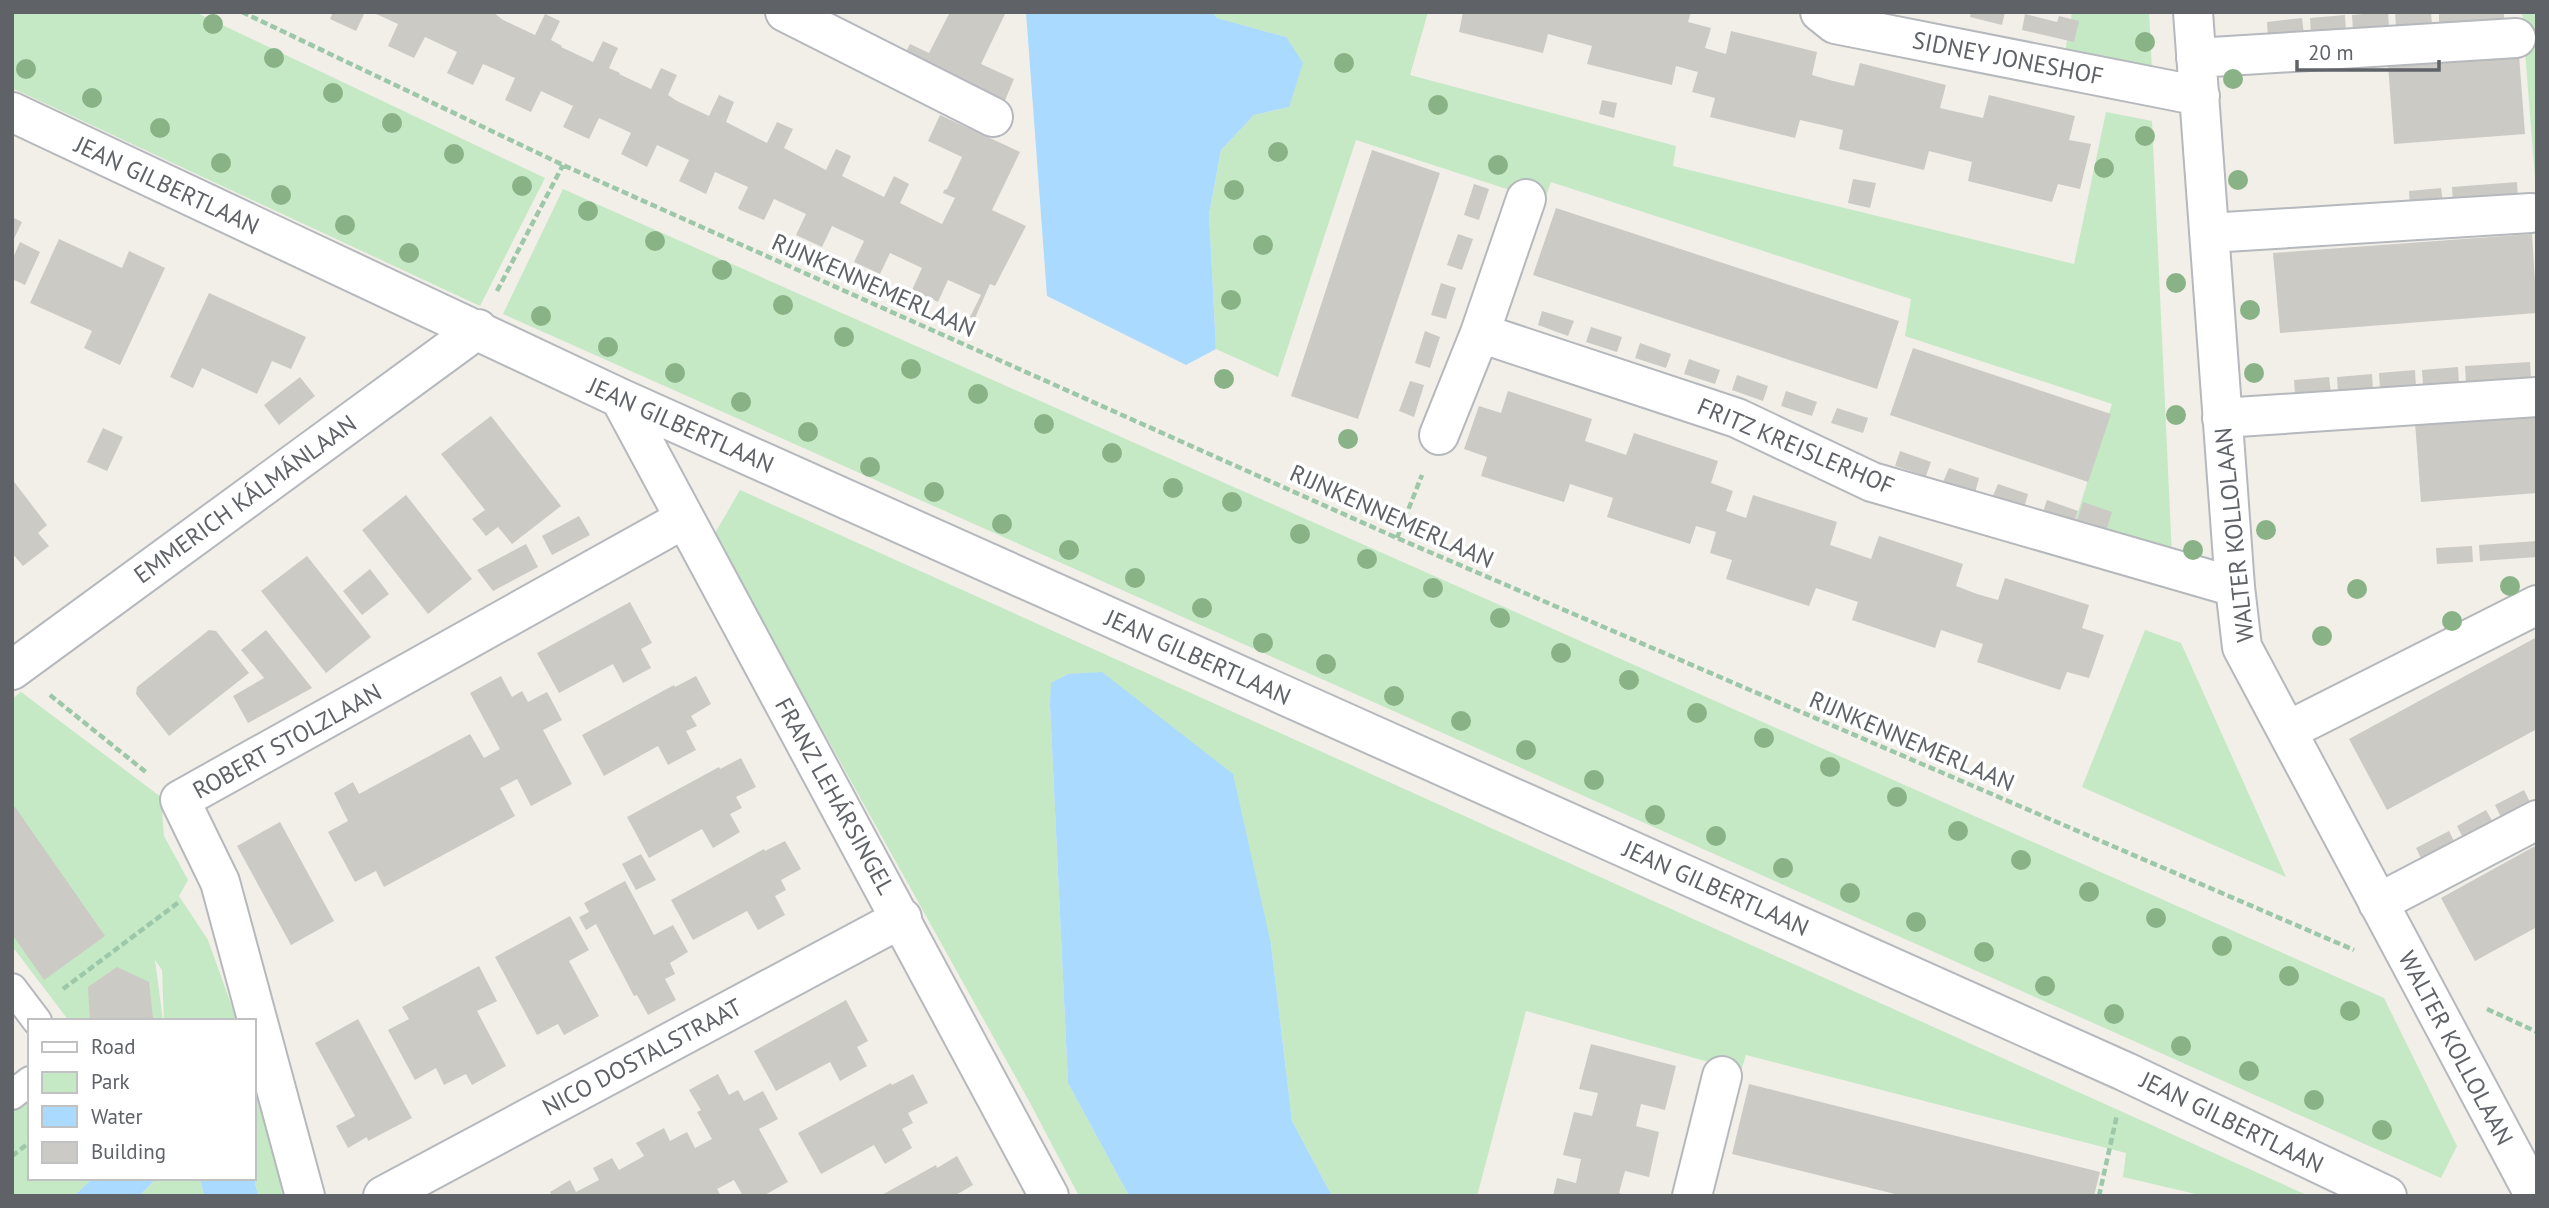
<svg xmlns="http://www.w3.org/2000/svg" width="2549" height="1208" viewBox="0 0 2549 1208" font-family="'PT Sans',sans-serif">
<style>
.green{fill:#c5e8c5}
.water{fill:#aadaff}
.building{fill:#cccac5}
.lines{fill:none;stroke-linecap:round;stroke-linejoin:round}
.lane-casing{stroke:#b5b8bc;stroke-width:32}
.street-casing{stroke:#b5b8bc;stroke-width:42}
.path{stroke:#9cc7a9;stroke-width:4.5;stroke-dasharray:7 3.5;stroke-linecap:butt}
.lane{stroke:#fff;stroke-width:28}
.street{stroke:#fff;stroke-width:38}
.tree{fill:#89b387}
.labels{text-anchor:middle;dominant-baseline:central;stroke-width:7;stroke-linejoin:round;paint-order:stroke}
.street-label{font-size:24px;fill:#5f6368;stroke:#fff}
</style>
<rect width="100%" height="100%" fill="#f1efe8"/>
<!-- green -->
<path class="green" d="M12 12H195L545 178 480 306 12 88Z
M1212 12H1428L1410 75 1676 146 1673 166 2074 264 2106 112 2152 121 2172 557 2073 528 2112 404 1905 336 1911 299 1551 182 1544 201 1356 140 1278 377 1216 349 1209 214 1221 150 1254 115 1289 107 1286 37 1217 18Z
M2072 12H2149L2152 70 2065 52Z
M2522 12H2537V204Z
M563 189 2384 998 2457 1146 2441 1178 503 314Z
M740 490 2309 1196H2204L2123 1177 2126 1153 1746 1055 1741 1071 1526 1011 1477 1196H1332L1292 1121 1271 944 1068 674 1052 683 1050 705 1068 1083 1129 1196H1079L1029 1101 714 535Z
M2145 630 2181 643 2286 877 2082 787Z
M21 692 161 797 164 836 188 880 179 896 208 940 237 1021H164L162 970 155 960 163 1021H69L12 946V699Z
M254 1069 288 1196H258L254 1178Z
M30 1098V1178H93L74 1196H12V1112Z
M157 1178H200L204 1196H139Z"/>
<!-- water -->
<path class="water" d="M1026 12H1212L1217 18 1286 37 1303 63 1289 107 1254 115 1221 150 1209 214 1216 349 1186 365 1047 296Z
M1102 672 1233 774 1271 944 1292 1121 1332 1196H1129L1068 1083 1050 705 1051 683 1068 674Z
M93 1178H157L139 1196H74Z
M200 1178H254L258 1196H204Z"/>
<!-- building -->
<path class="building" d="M333 12H365L356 31 330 19Z
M372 12H493L503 20 535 35 545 14 560 21 551 40 562 46 561 47 593 62 603 41 618 48 609 68 620 73 619 74 651 89 661 68 677 75 668 95 677 101 709 116 719 95 734 102 726 122 767 143 777 122 793 129 784 148 826 170 836 149 851 156 842 176 884 197 894 176 909 184 900 203 942 224 955 198 943 193 944 190 947 189 962 157 928 141 940 115 1020 152 992 210 1026 226 995 286 990 284 975 318 970 317 981 295 948 280 938 302 912 290 922 268 890 253 880 274 854 262 864 241 832 226 822 247 796 235 806 214 774 199 764 220 740 210 738 208 748 187 715 172 706 194 679 181 689 160 657 145 647 167 621 154 631 133 599 118 589 139 563 127 573 106 541 91 531 112 505 100 515 78 483 64 473 85 449 74 447 73 457 52 425 37 414 58 388 46 398 24Z
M950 12H1006L981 64 1014 79 1003 105 903 58 910 44 929 53Z
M1463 12H1691L1688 22 1711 28 1705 48 1726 54 1731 31 1817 52 1812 75 1833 81 1854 86 1860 63 1946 85 1940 108 1983 118 1989 95 2075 116 2069 140 2091 144 2080 189 2058 184 2052 202 1968 181 1972 162 1929 151 1924 170 1839 149 1843 130 1822 125 1800 120 1795 138 1710 117 1715 98 1692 92 1698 72 1676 66 1672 85 1587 64 1592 46 1548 34 1543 53 1459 32Z
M1971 12H2005L2002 25 1970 17Z
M2388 12 2389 28 2353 31 2352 15Z
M2395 12H2431L2432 25 2396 27Z
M2439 12H2504V20L2439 24Z
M2025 14 2057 22 2059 16 2079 21 2074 42 2022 30Z
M2345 15 2346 31 2311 34 2310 18Z
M2302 18 2304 35 2268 38 2267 22Z
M2519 55 2525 134 2394 144 2388 65Z
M1602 100 1617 103 1614 118 1599 114Z
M1372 150 1440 173 1358 419 1291 396Z
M1853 179 1876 183 1870 208 1848 203Z
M2517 182 2518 198 2453 204 2452 187Z
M1474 184 1489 189 1479 220 1464 215Z
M2441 188 2443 204 2410 207 2409 191Z
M1556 208 1899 321 1877 389 1533 275Z
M12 217 22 222 12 243Z
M1458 234 1473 239 1462 270 1447 265Z
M2532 234 2537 313 2280 333 2273 253Z
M59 239 122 268 129 251 165 268 120 365 84 348 92 331 30 303Z
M20 242 40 252 25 285 12 279V260Z
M1441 283 1456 288 1446 319 1431 315Z
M209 293 306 337 291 369 272 361 257 394 202 368 193 388 170 377Z
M1542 311 1574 321 1568 336 1538 325Z
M1591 327 1622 337 1617 352 1586 342Z
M1425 331 1440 337 1430 368 1415 363Z
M1640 343 1671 354 1666 368 1635 358Z
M1913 348 2111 414 2088 482 1890 415Z
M1689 359 1720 370 1715 384 1684 374Z
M2530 362 2531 377 2466 382 2465 366Z
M2458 367 2459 383 2423 386 2422 370Z
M2415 370 2416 387 2380 389 2379 373Z
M2372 374 2373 390 2338 392 2337 377Z
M1737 375 1768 386 1763 401 1732 390Z
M300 377 315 396 279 425 264 405Z
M2329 377 2331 393 2295 395 2294 380Z
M1410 381 1424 385 1414 417 1399 411Z
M1508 391 1592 419 1585 441 1606 448 1626 455 1634 433 1718 461 1711 483 1733 491 1726 511 1746 518 1753 495 1837 522 1830 545 1851 552 1871 559 1879 536 1963 564 1956 586 1977 594 1998 600 2005 578 2089 605 2082 628 2104 635 2089 678 2067 672 2060 690 1977 662 1983 644 1941 630 1935 648 1852 620 1858 602 1816 588 1809 606 1726 579 1732 560 1710 553 1716 532 1696 526 1690 544 1607 517 1613 498 1570 484 1564 502 1481 476 1487 457 1464 449 1479 406 1501 413Z
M1786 391 1817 402 1812 416 1781 406Z
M1837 408 1868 418 1863 433 1831 423Z
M2537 413V493L2421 502 2415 422Z
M491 416 561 506 512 544 498 527 486 536 472 519 485 510 441 454Z
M103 428 123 437 107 471 87 462Z
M1900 451 1931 462 1926 476 1895 466Z
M1949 468 1979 478 1975 493 1943 482Z
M12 479 47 525 38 533 49 546 23 566 12 553Z
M1998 484 2028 494 2024 508 1992 498Z
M406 495 472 579 428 614 362 530Z
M2047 500 2078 511 2073 526 2042 515Z
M2083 502 2112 512 2105 534 2076 524Z
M579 516 590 535 552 555 542 536Z
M2537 541V557L2480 561 2479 545Z
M526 544 538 567 493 591 477 570Z
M2472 546 2473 562 2437 564 2436 548Z
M307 556 371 637 326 673 261 591Z
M370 569 389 594 362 615 343 591Z
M630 602 652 643 641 649 651 668 623 683 613 664 559 693 537 653Z
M209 630 216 631 249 673 169 736 136 694 137 687Z
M266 630 312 688 248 723 233 696 264 678 241 650Z
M2537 637V729L2387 810 2349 739Z
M501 676 512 697 522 691 528 702 547 692 562 720 543 730 572 784 531 806 517 779 500 788 515 816 384 887 376 871 355 882 328 832 348 821 334 793 353 782 359 794 470 734 484 758 500 749 470 693Z
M696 676 711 704 691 716 697 726 686 731 696 750 668 765 658 746 604 776 582 735 674 685 675 687Z
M741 758 756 787 736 797 742 808 730 814 740 832 713 848 702 829 649 858 627 817 719 767 720 769Z
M2524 790 2531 804 2502 819 2495 805Z
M15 807 105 936 44 980 12 934V810Z
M2486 810 2494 824 2464 840 2457 826Z
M280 822 334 921 291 945 237 846Z
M2449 831 2456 845 2423 862 2416 848Z
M785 841 801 869 781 880 786 890 775 896 785 915 758 930 747 911 693 940 671 900 764 849 765 851Z
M2537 845V927L2475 961 2441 898Z
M641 854 656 880 636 890 622 864Z
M625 881 654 935 673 925 688 952 670 963 675 974 665 979 676 1000 648 1015 637 995 634 996 596 924 586 930 579 917 589 912 584 903Z
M570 916 589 950 569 961 599 1016 564 1035 558 1024 537 1035 495 957Z
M479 966 497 1001 477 1011 506 1066 472 1085 466 1074 444 1085 436 1068 415 1080 388 1030 409 1019 402 1007Z
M117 967 149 982 153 1018 148 1021H90L88 987Z
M846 1000 868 1041 857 1047 867 1066 840 1081 830 1062 776 1091 754 1051Z
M358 1019 412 1118 368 1141 367 1137 348 1148 336 1126 355 1116 315 1043Z
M1591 1044 1676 1066 1665 1110 1641 1104 1636 1126 1659 1132 1649 1177 1625 1171 1619 1193 1628 1196H1553L1557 1178 1576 1183 1581 1159 1563 1155 1574 1112 1592 1116 1598 1093 1579 1089Z
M718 1074 729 1095 738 1090 744 1101 763 1091 778 1119 759 1129 788 1182 763 1196H743L734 1180 717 1189 721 1196H552L550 1192 570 1180 576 1192 599 1180 593 1168 612 1158 619 1170 644 1156 636 1143 664 1128 670 1141 687 1132 695 1148 712 1139 697 1112 701 1110 689 1090Z
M913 1074 928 1103 908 1113 913 1123 902 1129 912 1148 885 1164 874 1145 821 1174 798 1133 891 1083 892 1085Z
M1749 1084 2100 1172 2094 1196H1903L1732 1154Z
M957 1156 973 1185 954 1196H880L936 1165 937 1168Z"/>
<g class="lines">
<defs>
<path id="lane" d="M12 988 37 1021
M12 1095 30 1081"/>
<path id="street" d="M785 12 993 117
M1820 12 1835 24 2200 96
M2193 12 2235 587 2242 647 2535 1196
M2196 58 2516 38
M12 112 620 398 2126 1072 2387 1196
M2209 233 2531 213
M1480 333 1737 418 1872 482 2235 587
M620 398 1049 1196
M2222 418 2537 397
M1439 435 1480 333 1526 199
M12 670 478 329
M2287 731 2537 605
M2378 903 2537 820
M305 1196 220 882 180 800 684 519
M383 1196 902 918
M1692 1196 1722 1076"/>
</defs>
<!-- lane casing -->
<use href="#lane" class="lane-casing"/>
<!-- street casing -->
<use href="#street" class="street-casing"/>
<!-- path -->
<path class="path" d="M242 12 563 165 1397 538 2354 950
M497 291 563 165
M1397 538 1422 475
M50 695 147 773
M63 989 179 902
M2487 1009 2537 1032
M12 1156 30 1142
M2099 1196 2117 1115"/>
<!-- lane -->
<use href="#lane" class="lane"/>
<!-- street -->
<use href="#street" class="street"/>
</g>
<!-- trees -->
<g class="tree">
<circle cx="213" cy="24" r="10"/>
<circle cx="2145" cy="42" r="10"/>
<circle cx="274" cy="58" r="10"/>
<circle cx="1344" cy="63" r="10"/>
<circle cx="26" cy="69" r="10"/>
<circle cx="2233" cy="79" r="10"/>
<circle cx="333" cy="93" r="10"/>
<circle cx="92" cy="98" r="10"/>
<circle cx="1438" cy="105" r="10"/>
<circle cx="392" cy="123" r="10"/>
<circle cx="160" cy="128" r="10"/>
<circle cx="2145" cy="136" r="10"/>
<circle cx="1278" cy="152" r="10"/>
<circle cx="454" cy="154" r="10"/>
<circle cx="221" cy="163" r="10"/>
<circle cx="1498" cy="165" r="10"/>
<circle cx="2104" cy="168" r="10"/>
<circle cx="2238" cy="180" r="10"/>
<circle cx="522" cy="186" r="10"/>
<circle cx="1234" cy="190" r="10"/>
<circle cx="281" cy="195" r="10"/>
<circle cx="588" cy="211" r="10"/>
<circle cx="345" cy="225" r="10"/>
<circle cx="655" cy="241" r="10"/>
<circle cx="1263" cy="245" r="10"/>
<circle cx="409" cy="253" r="10"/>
<circle cx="722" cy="270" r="10"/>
<circle cx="2176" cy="283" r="10"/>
<circle cx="1231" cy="300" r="10"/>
<circle cx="783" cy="305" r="10"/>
<circle cx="2250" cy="310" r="10"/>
<circle cx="541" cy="316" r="10"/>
<circle cx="844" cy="337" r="10"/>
<circle cx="608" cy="347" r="10"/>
<circle cx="911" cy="369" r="10"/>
<circle cx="675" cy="373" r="10"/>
<circle cx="2254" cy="373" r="10"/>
<circle cx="1224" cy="379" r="10"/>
<circle cx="978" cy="394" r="10"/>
<circle cx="741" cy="402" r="10"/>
<circle cx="2176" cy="415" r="10"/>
<circle cx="1044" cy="424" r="10"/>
<circle cx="808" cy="432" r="10"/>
<circle cx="1348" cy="439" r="10"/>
<circle cx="1112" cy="453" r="10"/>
<circle cx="870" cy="467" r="10"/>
<circle cx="1173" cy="488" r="10"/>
<circle cx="934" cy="492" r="10"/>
<circle cx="1232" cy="502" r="10"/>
<circle cx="1002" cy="524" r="10"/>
<circle cx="2266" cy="530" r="10"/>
<circle cx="1300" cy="534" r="10"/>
<circle cx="1069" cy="550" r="10"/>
<circle cx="2193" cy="550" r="10"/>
<circle cx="1367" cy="559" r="10"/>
<circle cx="1135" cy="578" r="10"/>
<circle cx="2510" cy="586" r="10"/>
<circle cx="1433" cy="588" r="10"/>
<circle cx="2357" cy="589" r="10"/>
<circle cx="1202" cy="608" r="10"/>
<circle cx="1500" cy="618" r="10"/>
<circle cx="2452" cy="621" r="10"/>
<circle cx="2322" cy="636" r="10"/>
<circle cx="1263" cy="643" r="10"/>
<circle cx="1561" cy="653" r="10"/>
<circle cx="1326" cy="664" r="10"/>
<circle cx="1629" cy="680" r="10"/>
<circle cx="1394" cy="696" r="10"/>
<circle cx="1697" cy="713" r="10"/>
<circle cx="1461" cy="721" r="10"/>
<circle cx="1764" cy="738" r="10"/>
<circle cx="1526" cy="750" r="10"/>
<circle cx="1830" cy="767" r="10"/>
<circle cx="1594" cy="780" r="10"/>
<circle cx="1897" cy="797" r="10"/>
<circle cx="1655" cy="815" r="10"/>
<circle cx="1958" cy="831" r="10"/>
<circle cx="1716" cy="836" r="10"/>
<circle cx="2021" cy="860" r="10"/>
<circle cx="1783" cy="868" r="10"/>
<circle cx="2089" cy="892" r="10"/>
<circle cx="1850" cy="893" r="10"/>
<circle cx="2156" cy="918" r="10"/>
<circle cx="1916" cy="922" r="10"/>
<circle cx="2222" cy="946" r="10"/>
<circle cx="1984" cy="952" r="10"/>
<circle cx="2289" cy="976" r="10"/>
<circle cx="2045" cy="986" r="10"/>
<circle cx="2350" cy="1011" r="10"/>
<circle cx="2114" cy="1014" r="10"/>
<circle cx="2181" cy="1046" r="10"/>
<circle cx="2249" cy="1071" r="10"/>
<circle cx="2314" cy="1100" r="10"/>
<circle cx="2382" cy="1130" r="10"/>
</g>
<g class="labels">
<!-- street labels -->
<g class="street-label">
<text transform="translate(2008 58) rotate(11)">SIDNEY JONESHOF</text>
<text transform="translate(167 185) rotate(25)">JEAN GILBERTLAAN</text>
<text transform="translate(874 285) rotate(24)">RIJNKENNEMERLAAN</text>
<text transform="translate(681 425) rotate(24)">JEAN GILBERTLAAN</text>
<text transform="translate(1796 446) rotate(23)">FRITZ KREISLERHOF</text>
<text transform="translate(245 499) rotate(-36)">EMMERICH KÁLMÁNLAAN</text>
<text transform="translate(1392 516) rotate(24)">RIJNKENNEMERLAAN</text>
<text transform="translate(2234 535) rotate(-96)">WALTER KOLLOLAAN</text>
<text transform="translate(1198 657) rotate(24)">JEAN GILBERTLAAN</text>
<text transform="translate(287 741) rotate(-29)">ROBERT STOLZLAAN</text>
<text transform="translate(1912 741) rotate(23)">RIJNKENNEMERLAAN</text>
<text transform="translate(835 796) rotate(61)">FRANZ LEHÁRSINGEL</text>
<text transform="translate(1716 888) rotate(24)">JEAN GILBERTLAAN</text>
<text transform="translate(2456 1048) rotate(62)">WALTER KOLLOLAAN</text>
<text transform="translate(642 1057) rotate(-28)">NICO DOSTALSTRAAT</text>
<text transform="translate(2232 1122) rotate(26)">JEAN GILBERTLAAN</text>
</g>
</g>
<!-- border -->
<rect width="2549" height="1208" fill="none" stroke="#5f6368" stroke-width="28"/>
<!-- legend -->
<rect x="28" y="1019" width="228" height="161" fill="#ffffff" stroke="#bfc1c3" stroke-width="2"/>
<rect x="42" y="1042" width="35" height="10" fill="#ffffff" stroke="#bfc1c3" stroke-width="2"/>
<text x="91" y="1054" font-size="21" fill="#5f6368">Road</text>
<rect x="42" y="1072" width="35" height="21" fill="#c5e8c5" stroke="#bfc1c3" stroke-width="2"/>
<text x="91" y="1089" font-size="21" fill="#5f6368">Park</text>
<rect x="42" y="1106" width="35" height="21" fill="#aadaff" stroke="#bfc1c3" stroke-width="2"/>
<text x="91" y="1124" font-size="21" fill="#5f6368">Water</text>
<rect x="42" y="1142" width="35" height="21" fill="#cccac5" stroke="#bfc1c3" stroke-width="2"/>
<text x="91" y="1159" font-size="21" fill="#5f6368">Building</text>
<!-- scale -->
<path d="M2297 60v10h142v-10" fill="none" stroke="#5f6368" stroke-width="3.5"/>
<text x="2308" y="60" font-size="21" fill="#5f6368" stroke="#ffffff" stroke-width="5" paint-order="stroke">20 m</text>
</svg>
